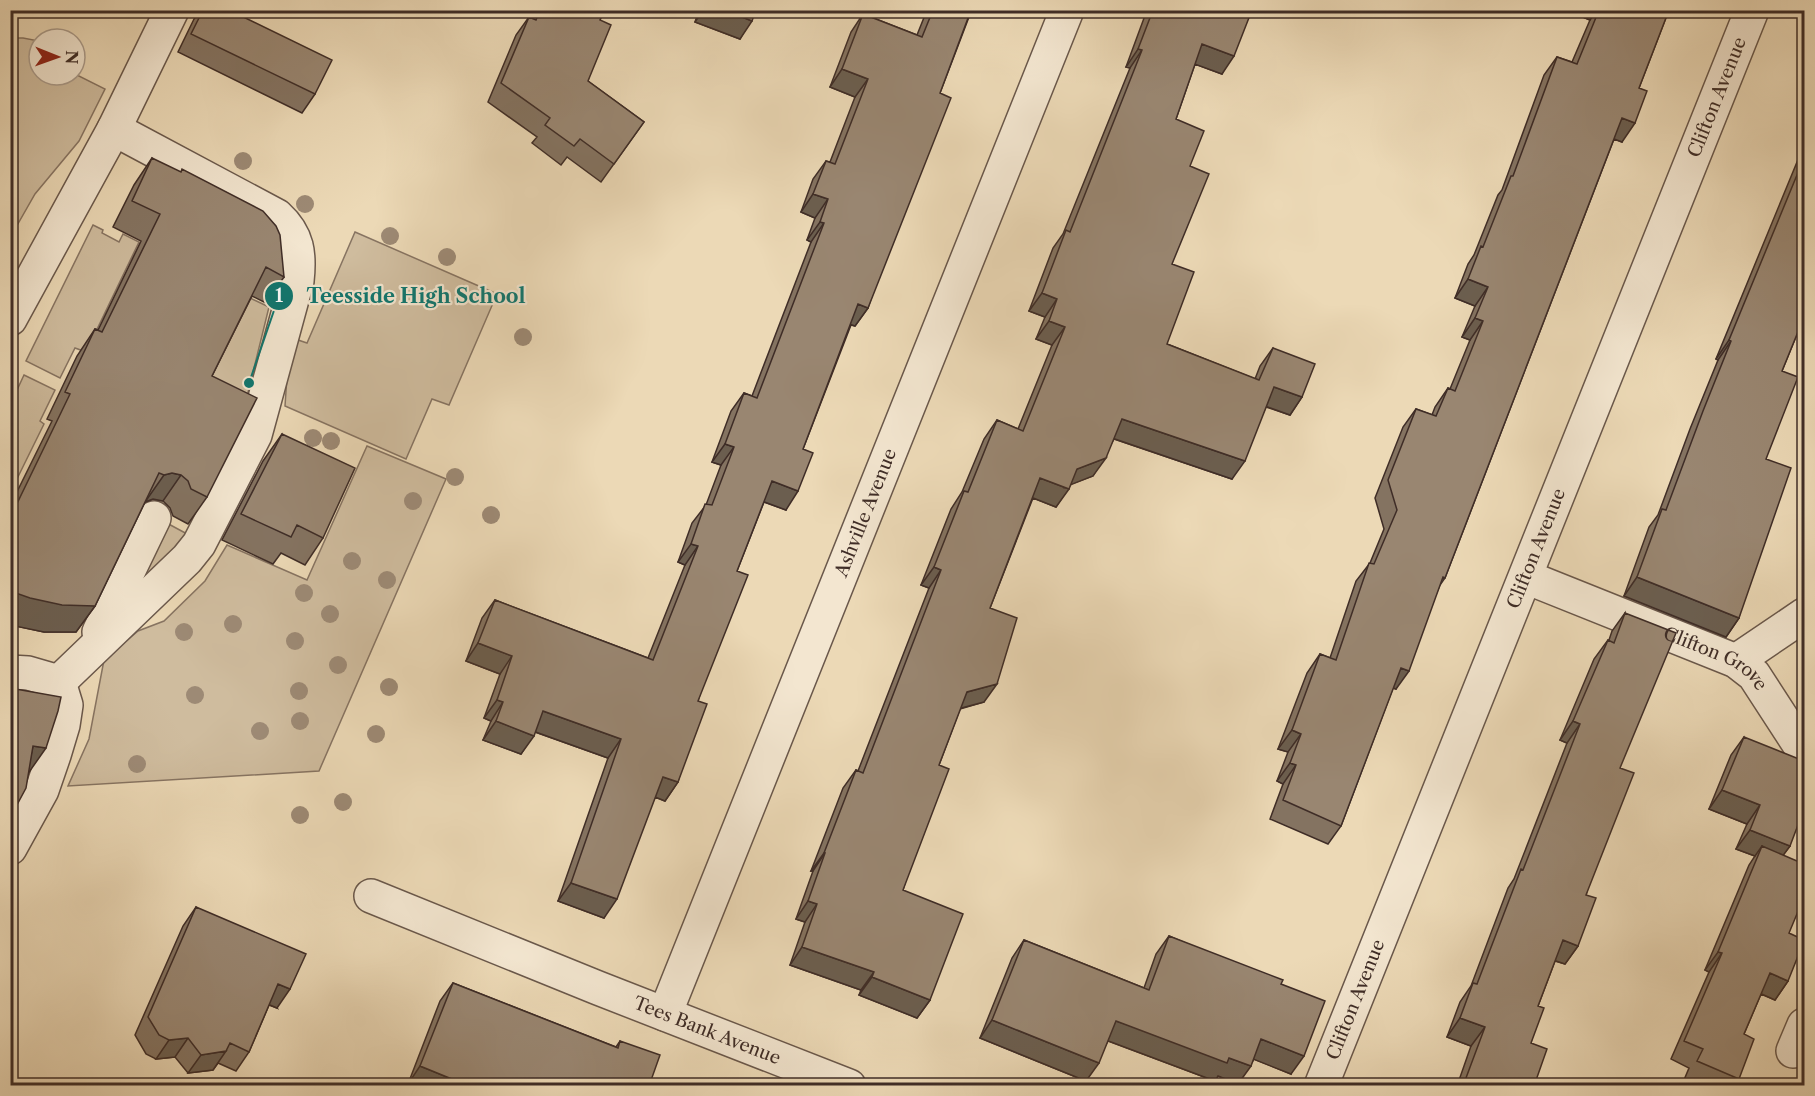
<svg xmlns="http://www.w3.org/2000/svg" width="1815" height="1096" viewBox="0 0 1815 1096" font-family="'Libre Caslon Text',serif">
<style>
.green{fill:#cfbc9e;stroke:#877462;stroke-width:1.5}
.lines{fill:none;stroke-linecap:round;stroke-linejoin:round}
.minor-casing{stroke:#6a584b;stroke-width:36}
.minor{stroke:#f3e6d0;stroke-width:33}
.tree{fill:#9d8a75}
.wall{fill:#847361;stroke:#3f2d27;stroke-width:1.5}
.shaded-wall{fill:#6b5e4f;stroke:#3f2d27;stroke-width:1.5}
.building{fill:#998671;stroke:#3f2d27;stroke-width:1.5}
.labels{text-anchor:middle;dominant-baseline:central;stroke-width:4.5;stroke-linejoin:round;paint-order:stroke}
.street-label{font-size:18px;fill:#3f2d27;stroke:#f3e6d0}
.leader{fill:none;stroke:#0f766e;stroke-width:2}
.callout-dot{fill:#0f766e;stroke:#f3e6d0;stroke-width:2}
.mark-label{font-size:18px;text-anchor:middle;font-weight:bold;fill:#fff}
.callout-label{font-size:20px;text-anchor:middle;font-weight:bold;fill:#0f766e;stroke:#f3e6d0;stroke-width:4.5;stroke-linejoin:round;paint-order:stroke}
</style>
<rect width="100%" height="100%" fill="#ecd9b6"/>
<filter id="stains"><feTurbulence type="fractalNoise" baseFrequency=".00333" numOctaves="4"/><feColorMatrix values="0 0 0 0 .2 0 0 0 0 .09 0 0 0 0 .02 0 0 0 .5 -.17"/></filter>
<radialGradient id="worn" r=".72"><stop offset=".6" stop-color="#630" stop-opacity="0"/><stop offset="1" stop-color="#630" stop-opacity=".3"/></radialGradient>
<!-- green -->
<path class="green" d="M11 38H23L39 41V75L75 74 105 89 79 141 35 194 11 236Z
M93 225 103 230 102 233 119 242 123 234 139 242 86 352 75 348 60 378 26 361Z
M355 232 497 294 449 405 432 399 406 459 285 406 288 362 298 340 307 343Z
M248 297 269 307 241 421 197 401Z
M24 375 55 390 40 421 44 424 11 491V403Z
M367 446 446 479 319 771 68 786 89 739 104 660 138 631 164 621 205 581 227 545 307 580Z
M163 521 189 535 132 592Z"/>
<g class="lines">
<defs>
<g id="minor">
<path d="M10 319 114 129 172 10"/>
<path id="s1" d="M1526 577 1736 661 1754 675 1804 752"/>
<path d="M99 632 154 518"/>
<path d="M1736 661 1804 615"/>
<path d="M10 672 28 673 59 682 187 559 199 544 255 435 297 281C300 254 298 235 277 216L114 129"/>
<path d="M10 848 42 790 54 755 63 725 66 705 59 682"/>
<path id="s2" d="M371 896 598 988 849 1086"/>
<path id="s3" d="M665 1014 1067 10"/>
<path d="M1793 1051 1804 1025"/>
<path id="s4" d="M1321 1086 1752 10"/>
</g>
</defs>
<!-- minor casing -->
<use href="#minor" class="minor-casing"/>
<!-- minor -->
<use href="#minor" class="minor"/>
</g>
<!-- trees -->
<g class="tree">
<circle cx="243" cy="161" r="9"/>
<circle cx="305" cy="204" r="9"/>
<circle cx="390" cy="236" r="9"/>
<circle cx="447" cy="257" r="9"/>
<circle cx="523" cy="337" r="9"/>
<circle cx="313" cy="438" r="9"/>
<circle cx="331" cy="441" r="9"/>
<circle cx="455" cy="477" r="9"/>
<circle cx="413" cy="501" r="9"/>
<circle cx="491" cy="515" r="9"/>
<circle cx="352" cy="561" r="9"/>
<circle cx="387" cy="580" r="9"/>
<circle cx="304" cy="593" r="9"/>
<circle cx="330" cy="614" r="9"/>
<circle cx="233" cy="624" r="9"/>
<circle cx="184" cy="632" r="9"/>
<circle cx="295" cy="641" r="9"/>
<circle cx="338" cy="665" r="9"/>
<circle cx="389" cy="687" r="9"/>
<circle cx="299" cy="691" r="9"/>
<circle cx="195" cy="695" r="9"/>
<circle cx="300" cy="721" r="9"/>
<circle cx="260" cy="731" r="9"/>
<circle cx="376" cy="734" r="9"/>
<circle cx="137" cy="764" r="9"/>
<circle cx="343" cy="802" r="9"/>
<circle cx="300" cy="815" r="9"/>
</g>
<!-- wall -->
<path class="wall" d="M200 10H229L315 94 302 113 178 52 194 19Z
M535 10H602L588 81 644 122 601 182 567 157 561 165 532 143 537 137 488 102 516 35 529 17 531 18Z
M699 10H756L740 39 695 22Z
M927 10H973L969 17 940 93 868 308 855 326 851 325 803 449 786 510 764 502 737 571 698 701 678 782 665 801 655 797 604 918 558 901 608 758 535 732 521 754 483 740 491 721 484 718 500 674 466 661 482 618 495 600 648 658 685 565 678 562 692 523 706 505 721 465 712 462 731 411 744 393 752 396 811 242 807 240 815 218 801 212 813 179 826 161 830 162 855 97 830 87 851 32 863 14 917 35Z
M1147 10H1252L1222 74 1195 64 1176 119 1190 166 1172 264 1167 344 1255 379 1260 366 1273 348 1302 397 1290 415 1266 407 1232 479 1114 439 1093 476 1071 484 1056 507 1033 498 990 608 984 702 960 709 939 765 903 890 930 1000 917 1018 859 995 861 990 790 965 805 922 796 919 813 871H811L843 788 856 770 858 771 929 588 921 585 951 509 962 492 984 439 997 420 1018 429 1052 345 1036 339 1045 317 1029 311 1053 248 1063 234 1130 68 1126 67Z
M1571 10H1669L1639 88 1622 142 1614 139 1445 578 1440 585 1396 689 1393 688 1341 826 1328 844 1270 819 1283 784 1277 781 1288 752 1278 749 1307 673 1320 654 1330 658 1356 581 1370 563 1384 529 1375 498 1403 427 1416 409 1432 415 1435 407 1448 388 1450 389 1470 340 1462 337 1475 306 1455 298 1468 264 1474 255 1498 195 1502 190 1544 75 1557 57 1572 62 1590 20 1571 12Z
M1804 145V317L1782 371 1766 459 1739 618 1726 637 1624 596 1649 527 1658 515 1690 429 1718 360 1716 359Z
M152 158 284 277 266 303 252 296 212 376 207 497 188 524 173 516 170 508 163 501 153 499 145 502 95 606 76 632H44L11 625 10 506 52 421 47 419 77 356 95 329 98 330 141 241 113 227 134 185Z
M282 434 323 538 305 565 281 553 273 564 222 540 263 461Z
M1625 613 1620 768 1586 895 1578 946 1565 964 1555 961 1538 1006 1531 1043 1534 1086H1457L1471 1046 1447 1037 1460 1002 1471 986 1508 888 1514 879 1567 743 1560 740 1594 659 1608 640H1609L1612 631Z
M1744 737 1790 846 1783 855 1789 933 1788 981 1775 1000 1761 994 1744 1034 1739 1079 1734 1086H1696L1684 1080 1689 1068 1671 1059 1709 972 1705 970 1749 865 1755 856 1736 849 1747 824 1709 809 1731 755Z
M196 907 277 1008 269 1005 249 1052 236 1071 218 1063 213 1070 188 1073 175 1057 156 1059 146 1054 135 1035 183 926Z
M1169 936 1281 984 1291 1074 1254 1059 1238 1084 1218 1076 1215 1081 1108 1041 1086 1081 980 1038 1012 958 1024 940 1144 988 1156 954Z
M453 983 616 1047 620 1041 649 1086H411L408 1084 440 1001Z"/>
<!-- shaded-wall -->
<path class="shaded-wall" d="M703 10H725L752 21 740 39 695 22Z
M1572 10H1597L1590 20 1571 12Z
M1202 44 1234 56 1222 74 1189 62Z
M1138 49 1142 50 1130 68 1126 67Z
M842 69 868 79 855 97 830 87Z
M1622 118 1635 123 1622 142 1609 137Z
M813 194 828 199 815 218 801 212Z
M820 222 824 223 811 242 807 240Z
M1468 279 1488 287 1475 306 1455 298Z
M1042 293 1057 299 1045 317 1029 311Z
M858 304 868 308 855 326 846 323Z
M1475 318 1483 321 1470 340 1462 337Z
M1049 321 1065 327 1052 345 1036 339Z
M1729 340 1731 341 1718 360 1716 359Z
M1274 387 1302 397 1290 415 1262 405Z
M1122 419 1245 461 1232 479 1109 437Z
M725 444 734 447 721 465 712 462Z
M1106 458 1093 476 1065 487 1077 469Z
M172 473 181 475 163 501 153 499 145 502 164 475Z
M1040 478 1069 489 1056 507 1028 496Z
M772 481 798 491 786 510 759 500Z
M691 544 698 546 685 565 678 562Z
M934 567 941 570 929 588 921 585Z
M1637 577 1739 618 1726 637 1624 596Z
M10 591 95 606 76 632H44L10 625Z
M478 643 512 656 500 674 466 661Z
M1401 668 1409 671 1396 689 1388 686Z
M997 684 984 702 954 710 967 692Z
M497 700 503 702 491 721 484 718Z
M543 711 621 739 608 758 530 730Z
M496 721 534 736 521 754 483 740Z
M1573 721 1580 724 1567 743 1560 740Z
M1292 730 1301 734 1288 752 1278 749Z
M33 746 46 748 27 775Z
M1290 763 1296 765 1283 784 1277 781Z
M663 777 678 782 665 801 650 795Z
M1722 790 1760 805 1747 824 1709 809Z
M1750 830 1790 846 1776 865 1762 846 1755 856 1736 849Z
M824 853H825L813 871H811Z
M571 883 617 899 604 918 558 901Z
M808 901 817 904 805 922 796 919Z
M1563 940 1578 946 1565 964 1550 959Z
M802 947 874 972 861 990 790 965Z
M1718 952 1722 953 1709 972 1705 970Z
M1770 973 1788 981 1775 1000 1757 992Z
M872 977 930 1000 917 1018 859 995Z
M278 984 290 989 277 1008 265 1003Z
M1460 1018 1485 1027 1471 1046 1447 1037Z
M992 1020 1099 1063 1086 1081 980 1038Z
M1116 1021 1229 1058 1251 1066 1238 1084 1218 1076 1215 1081 1103 1039Z
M188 1038 175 1057 156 1059 169 1040Z
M1261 1039 1304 1056 1291 1074 1248 1057Z
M226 1051 213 1070 188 1073 201 1055Z
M420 1066 469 1086H411L408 1084Z
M479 1079 495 1086H475Z"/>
<!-- building -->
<path class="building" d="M203 10H229L332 60 315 94 191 34Z
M540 10H602L604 12 600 20 611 25 588 81 644 122 614 164 580 139 574 146 545 125 550 118 501 83 529 17 536 20Z
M725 10H756L752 21Z
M933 10H971L940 93 951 98 868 308 858 304 803 449 813 453 798 491 772 481 737 571 748 575 698 701 707 704 678 782 663 777 617 899 571 883 621 739 543 711 534 736 496 721 503 702 497 700 512 656 478 643 495 600 653 660 698 546 691 544 705 504 712 505 734 447 725 444 744 393 757 398 824 223 820 222 828 199 813 194 826 161 835 164 868 79 842 69 863 14 922 37Z
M1153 10H1252L1234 56 1202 44 1176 119 1204 131 1190 166 1209 174 1172 264 1194 272 1167 344 1259 380 1273 348 1315 364 1302 397 1274 387 1245 461 1122 419 1106 458 1077 469 1069 489 1040 478 990 608 1017 618 997 684 967 692 939 765 949 769 903 890 963 914 930 1000 872 977 874 972 802 947 817 904 808 901 825 853H824L856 770 863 773 941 570 934 567 964 491 968 492 997 420 1023 431 1065 327 1049 321 1057 299 1042 293 1066 230 1070 232 1142 50 1138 49Z
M1599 10H1669L1639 88 1647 91 1635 123 1622 118 1445 578 1443 577 1409 671 1401 668 1341 826 1283 800 1296 765 1290 763 1301 734 1292 730 1320 654 1336 660 1369 563 1374 564 1397 510 1388 480 1416 409 1436 416 1448 388 1455 391 1483 321 1475 318 1488 287 1468 279 1481 246 1483 247 1511 176H1513L1557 57 1577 64Z
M152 158 181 172 182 169 263 211 276 226 280 235 284 277 266 267 212 376 257 398 207 497 191 489 188 481 181 475 172 473 164 475 159 473 95 606 62 605 30 598 10 591V518L70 394 65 392 95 329 102 332 160 214 132 201Z
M1804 158V317L1782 371 1798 377 1766 459 1791 468 1739 618 1637 577 1662 509 1666 510 1703 411 1731 341 1729 340Z
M282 434 355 468 323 538 297 525 291 537 241 514Z
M1625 613 1676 633 1620 768 1634 773 1586 895 1596 898 1578 946 1563 940 1538 1006 1544 1008 1531 1043 1547 1049 1534 1086H1463L1485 1027 1460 1018 1473 983 1477 984 1521 869 1523 870 1580 724 1573 721 1608 640 1614 643Z
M10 688 61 697 58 711 46 748 33 746 26 788 11 816Z
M1744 737 1804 761V809L1790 846 1750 830 1760 805 1722 790Z
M1762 846 1804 864V897L1789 933 1804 940V941L1788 981 1770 973 1744 1034 1754 1039 1739 1079 1697 1061 1703 1049 1684 1041 1722 953 1718 952Z
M196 907 306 954 290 989 278 984 249 1052 230 1043 226 1051 201 1055 188 1038 169 1040 159 1035 148 1017Z
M1169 936 1283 980 1281 984 1325 1001 1304 1056 1261 1039 1251 1066 1229 1058 1227 1063 1116 1021 1099 1063 992 1020 1024 940 1149 990Z
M453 983 618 1048 620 1041 660 1055 649 1086H495L479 1079 477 1086H469L420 1066Z
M1406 1081 1418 1086H1404Z"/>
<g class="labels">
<!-- street labels -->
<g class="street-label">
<text stroke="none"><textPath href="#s4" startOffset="1065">Clifton Avenue</textPath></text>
<text stroke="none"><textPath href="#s3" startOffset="540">Ashville Avenue</textPath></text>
<text stroke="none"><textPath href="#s4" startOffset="579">Clifton Avenue</textPath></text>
<text stroke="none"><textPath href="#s1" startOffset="207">Clifton Grove</textPath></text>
<text stroke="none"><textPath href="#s4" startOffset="93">Clifton Avenue</textPath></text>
<text stroke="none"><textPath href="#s2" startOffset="362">Tees Bank Avenue</textPath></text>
</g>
</g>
<!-- callouts -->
<path class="leader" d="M249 383L279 296"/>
<g class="callout-dot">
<circle cx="249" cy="383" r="6"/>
<circle cx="279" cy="296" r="15"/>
</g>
<g class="mark-label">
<text x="279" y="302">1</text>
</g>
<g class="callout-label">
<text x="416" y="303">Teesside High School</text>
</g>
<!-- margin -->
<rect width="1815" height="1096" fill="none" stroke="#ecd9b6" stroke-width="36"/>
<rect x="12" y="12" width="1791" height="1072" fill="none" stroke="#3f2d27" stroke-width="3"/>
<rect x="18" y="18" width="1779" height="1060" fill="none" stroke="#3f2d27" stroke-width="1.5"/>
<!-- north arrow -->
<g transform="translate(57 57) rotate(91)"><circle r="28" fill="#f3e6d0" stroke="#ab9c8c" stroke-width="1.5"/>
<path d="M0-4.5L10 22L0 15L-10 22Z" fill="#8f2418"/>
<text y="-9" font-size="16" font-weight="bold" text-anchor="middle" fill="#3f2d27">N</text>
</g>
<rect width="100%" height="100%" filter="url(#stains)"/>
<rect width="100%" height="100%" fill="url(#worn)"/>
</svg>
